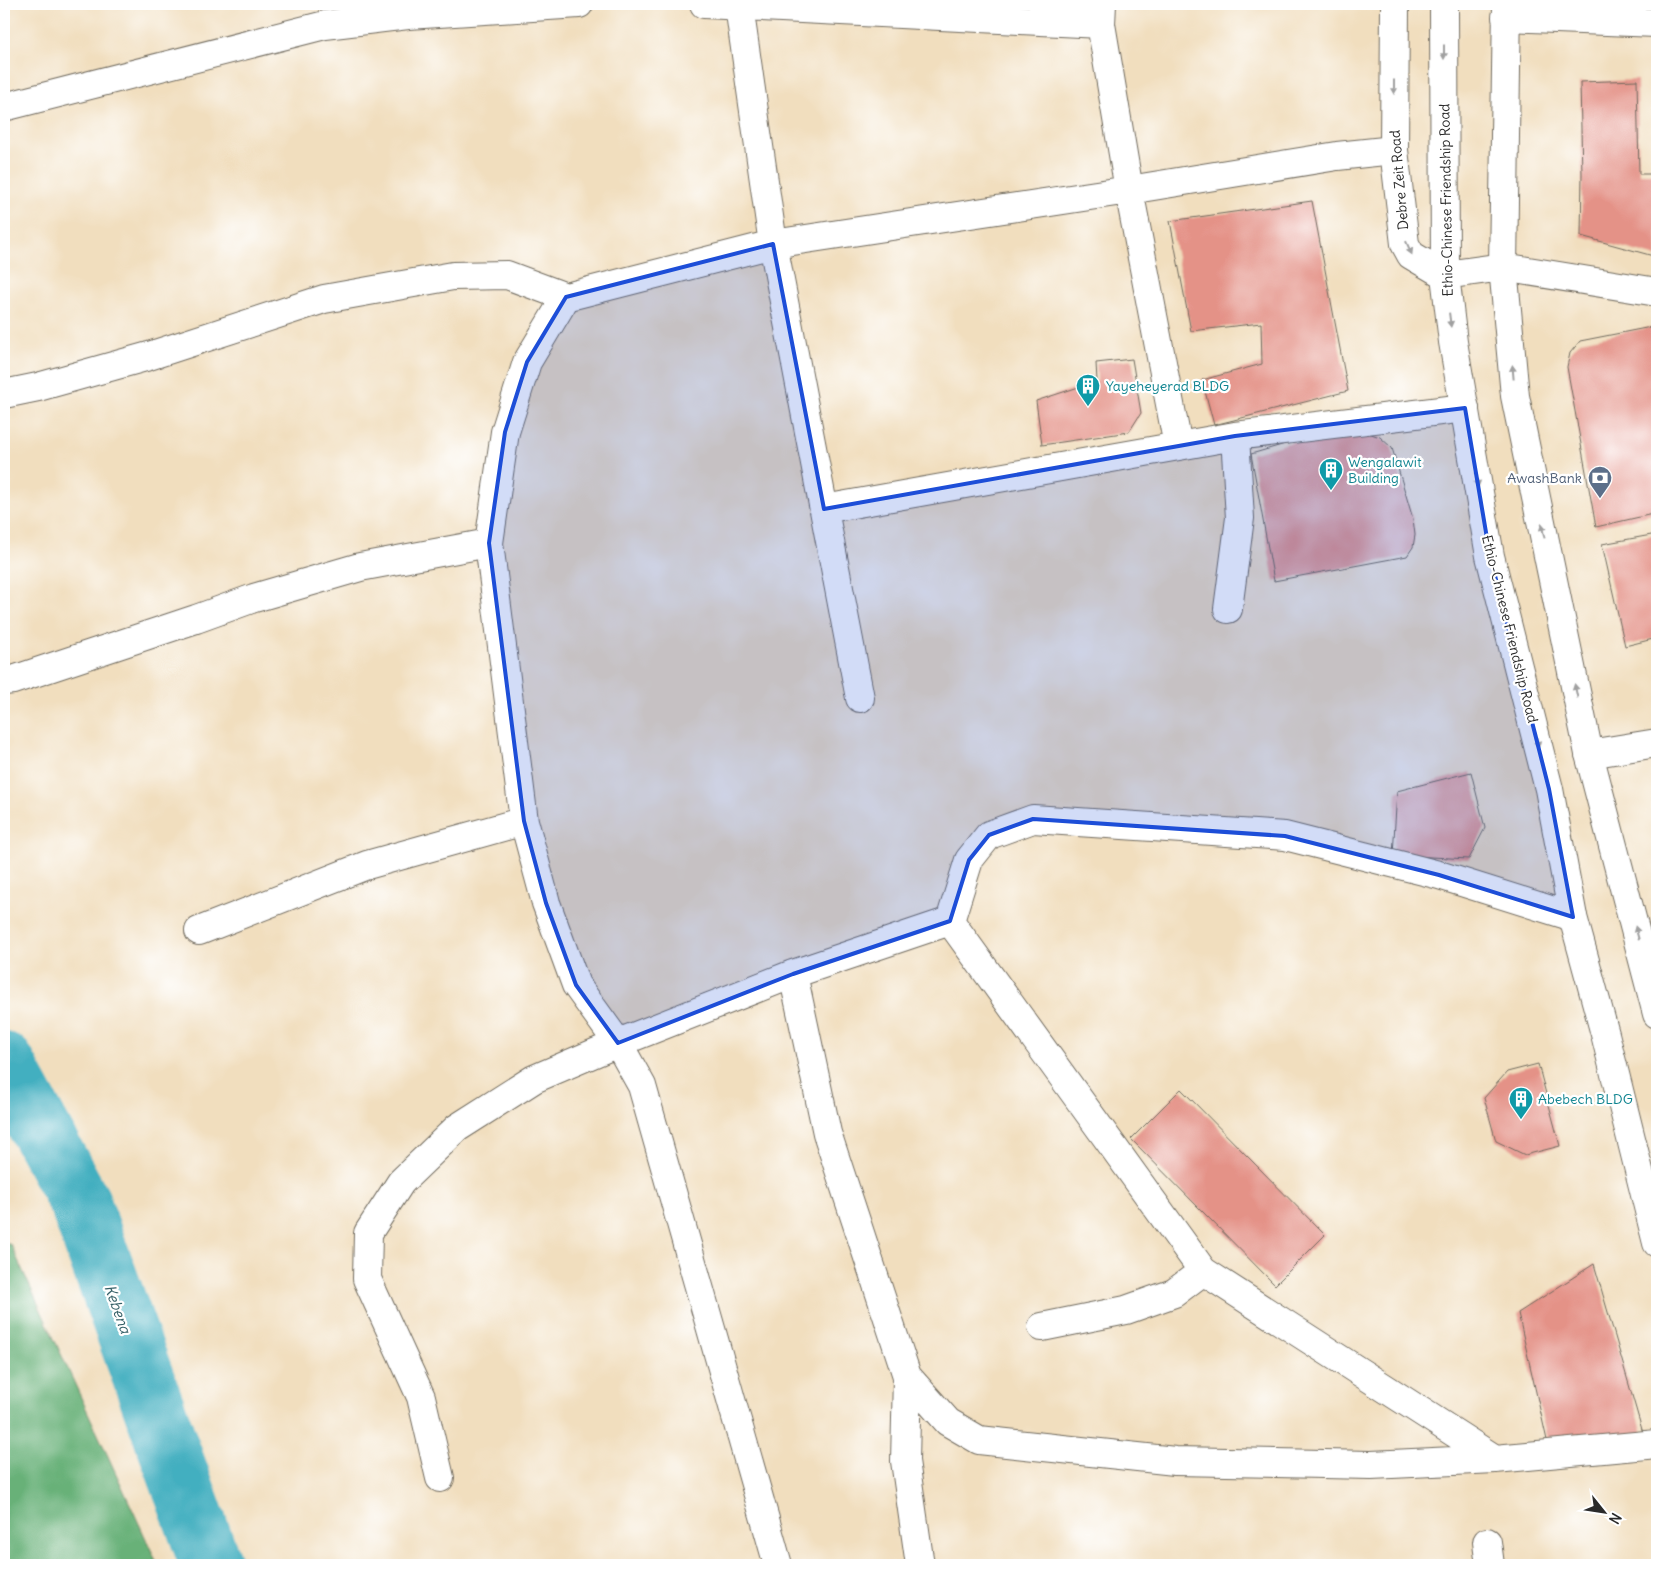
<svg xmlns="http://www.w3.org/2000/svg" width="1661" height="1569" viewBox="0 0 1661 1569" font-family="Delius,sans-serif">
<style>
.forest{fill:#68b178;stroke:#4a6e52}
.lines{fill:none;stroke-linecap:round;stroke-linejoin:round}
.river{stroke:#43afc0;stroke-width:62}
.building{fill:#e49287}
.minor-casing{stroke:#706a5e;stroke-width:30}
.major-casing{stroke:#706a5e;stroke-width:30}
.minor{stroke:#fff;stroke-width:28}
.major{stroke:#fff;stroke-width:28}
.oneway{fill:#a0a0a0}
.marked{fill:#1d4ed8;fill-opacity:0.2;stroke:#1d4ed8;stroke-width:4;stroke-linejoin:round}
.labels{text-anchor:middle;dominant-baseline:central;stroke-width:4.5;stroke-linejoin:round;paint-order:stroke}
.street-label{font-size:14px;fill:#2b2b2b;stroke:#fff}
.culture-label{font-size:14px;fill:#0d838f;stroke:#fff;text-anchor:start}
.service-label{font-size:14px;fill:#4e5e75;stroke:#fff;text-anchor:end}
.water-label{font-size:15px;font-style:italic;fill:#356067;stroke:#fff}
</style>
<rect width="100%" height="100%" fill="#fff"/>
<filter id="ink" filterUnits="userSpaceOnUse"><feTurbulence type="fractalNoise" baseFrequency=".02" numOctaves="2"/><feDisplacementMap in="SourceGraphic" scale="10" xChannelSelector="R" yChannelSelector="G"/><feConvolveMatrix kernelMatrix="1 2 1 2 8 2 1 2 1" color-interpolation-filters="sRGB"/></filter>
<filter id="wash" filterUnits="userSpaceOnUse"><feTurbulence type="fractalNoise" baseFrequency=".0096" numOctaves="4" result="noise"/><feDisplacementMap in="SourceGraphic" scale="20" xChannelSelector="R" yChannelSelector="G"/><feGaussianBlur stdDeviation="1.12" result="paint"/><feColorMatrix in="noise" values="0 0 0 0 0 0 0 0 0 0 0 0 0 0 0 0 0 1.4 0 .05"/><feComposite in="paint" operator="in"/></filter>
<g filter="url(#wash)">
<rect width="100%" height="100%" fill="#f1debe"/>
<!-- forest -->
<path class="forest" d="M4 1242 11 1245 158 1565H4Z"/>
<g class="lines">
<!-- river -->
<path class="river" d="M4 1063 80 1203 211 1565"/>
</g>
<g id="blocks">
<!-- building -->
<path class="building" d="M1637 80 1639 174H1657V257L1581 236 1582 174 1580 82Z
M1312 201 1348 391 1214 425 1202 380 1262 364 1261 323 1191 331 1170 221Z
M1651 327 1657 329V513L1596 527 1567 367 1570 353 1580 341Z
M1132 359 1141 413 1129 432 1042 445 1036 401 1097 381 1096 363Z
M1347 426 1380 437 1392 448 1413 519 1415 535 1413 547 1407 556 1274 581 1251 454Z
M1657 534V638L1625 646 1602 544Z
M1471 772 1485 828 1469 859 1393 855 1397 791Z
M1538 1064 1560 1146 1525 1155 1496 1141 1484 1098 1507 1072Z
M1181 1089 1325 1235 1275 1285 1131 1139Z
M1594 1264 1645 1440 1549 1449 1518 1313Z"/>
</g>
</g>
<g filter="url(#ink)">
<use href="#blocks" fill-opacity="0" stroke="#706a5e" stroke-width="1"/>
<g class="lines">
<defs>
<path id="minor" d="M704 4 1101 24
M1102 4 1101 24 1129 190 1178 446
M739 6 773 244 860 698
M1506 17 1657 23
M4 107 325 25 408 15 579 4
M1503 267 1657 292
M566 297 527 362 505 432 489 543 524 821 546 903 576 985 618 1043 642 1086 778 1565
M4 394 38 387 149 356 324 299 453 276 507 275 566 297 773 244 1129 190 1337 156 1394 150
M824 509 1235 436 1465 408
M1228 609 1240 518 1235 436
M4 681 13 680 196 619 254 598 360 567 489 543
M1589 754 1657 743
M950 921 1203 1271 1495 1459 1657 1444
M950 921 969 860 989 835 1033 819 1285 836 1439 875 1573 917
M199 931 367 865 524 821
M793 974 827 1133 907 1376 948 1422 979 1440 1175 1461 1371 1465 1495 1459
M1042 1327 1126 1310 1174 1293 1203 1271
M907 1376 905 1461 920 1565
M440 1478 421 1397 367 1279 368 1233 401 1182 457 1128 534 1079 618 1043 793 974 950 921
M1487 1542 1490 1565"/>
<path id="major" d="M1395 4 1394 150 1405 244 1411 255 1445 275 1503 267
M1444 4 1445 275 1453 342 1490 556 1549 789 1573 917 1605 1034 1657 1243
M1507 4 1503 267 1515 396 1589 754 1657 1014"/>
</defs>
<!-- minor casing -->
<use href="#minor" class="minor-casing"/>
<!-- major casing -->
<use href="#major" class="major-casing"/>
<!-- minor -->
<use href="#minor" class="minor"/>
<!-- major -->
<use href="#major" class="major"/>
</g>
<!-- one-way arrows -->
<defs><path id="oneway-solid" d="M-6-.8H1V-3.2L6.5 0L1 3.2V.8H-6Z" transform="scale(1.25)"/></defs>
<g class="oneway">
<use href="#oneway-solid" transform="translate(1444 52) rotate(90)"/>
<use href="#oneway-solid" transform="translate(1394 87) rotate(90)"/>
<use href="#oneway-solid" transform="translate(1409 248) rotate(66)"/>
<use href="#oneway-solid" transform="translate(1450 320) rotate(83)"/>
<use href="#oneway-solid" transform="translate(1513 372) rotate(-95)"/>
<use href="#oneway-solid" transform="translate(1477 480) rotate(80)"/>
<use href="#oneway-solid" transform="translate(1543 531) rotate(-102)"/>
<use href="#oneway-solid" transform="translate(1576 691) rotate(-102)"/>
<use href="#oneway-solid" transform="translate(1537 740) rotate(76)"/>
<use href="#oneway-solid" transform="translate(1637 933) rotate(-105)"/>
</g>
</g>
<!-- marked area -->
<path class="marked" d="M773 244 824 509 1235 436 1465 408 1490 556 1549 789 1573 917 1439 875 1285 836 1033 819 989 835 969 860 950 921 793 974 618 1043 576 985 546 903 524 821 489 543 505 432 527 362 566 297Z"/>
<!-- icons -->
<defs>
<symbol id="building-pin" viewBox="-11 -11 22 30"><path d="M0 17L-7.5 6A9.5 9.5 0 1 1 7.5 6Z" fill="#0f9aa8" stroke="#fff"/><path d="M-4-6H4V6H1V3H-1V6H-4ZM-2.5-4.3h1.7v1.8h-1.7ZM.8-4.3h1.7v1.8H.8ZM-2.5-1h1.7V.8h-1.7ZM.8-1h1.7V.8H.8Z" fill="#fff"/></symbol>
<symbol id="bank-pin" viewBox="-11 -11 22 30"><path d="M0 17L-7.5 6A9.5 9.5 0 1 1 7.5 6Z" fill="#5c6f8a" stroke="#fff"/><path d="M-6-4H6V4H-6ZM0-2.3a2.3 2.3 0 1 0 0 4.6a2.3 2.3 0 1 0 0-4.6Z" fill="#fff"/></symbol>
</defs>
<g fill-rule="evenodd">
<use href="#building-pin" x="1074" y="372" width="28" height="38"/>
<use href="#building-pin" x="1317" y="456" width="28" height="38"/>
<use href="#bank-pin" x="1586" y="464" width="28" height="38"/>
<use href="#building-pin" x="1507" y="1085" width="28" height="38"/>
</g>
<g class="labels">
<!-- street labels -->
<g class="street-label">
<text transform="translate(1399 180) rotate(-95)">Debre Zeit Road</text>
<text transform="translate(1446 200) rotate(-91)">Ethio-Chinese Friendship Road</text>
<text transform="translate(1510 629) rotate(76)">Ethio-Chinese Friendship Road</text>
</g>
<!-- culture labels -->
<g class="culture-label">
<text x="1106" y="386">Yayeheyerad BLDG</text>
<text x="1348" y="462">Wengalawit<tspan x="1348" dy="16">Building</tspan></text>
<text x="1538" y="1099">Abebech BLDG</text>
</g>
<!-- service labels -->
<g class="service-label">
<text x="1582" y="478">AwashBank</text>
</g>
<!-- water labels -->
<g class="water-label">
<text transform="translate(118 1309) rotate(70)">Kebena</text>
</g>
</g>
<!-- margin -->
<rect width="1661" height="1569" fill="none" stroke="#fff" stroke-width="20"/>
<!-- north arrow -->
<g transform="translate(1604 1512) rotate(120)" stroke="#ffffff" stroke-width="4" paint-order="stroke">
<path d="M0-4L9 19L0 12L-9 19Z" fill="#2b2b2b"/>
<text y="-8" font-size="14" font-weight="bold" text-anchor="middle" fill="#2b2b2b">N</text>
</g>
</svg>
